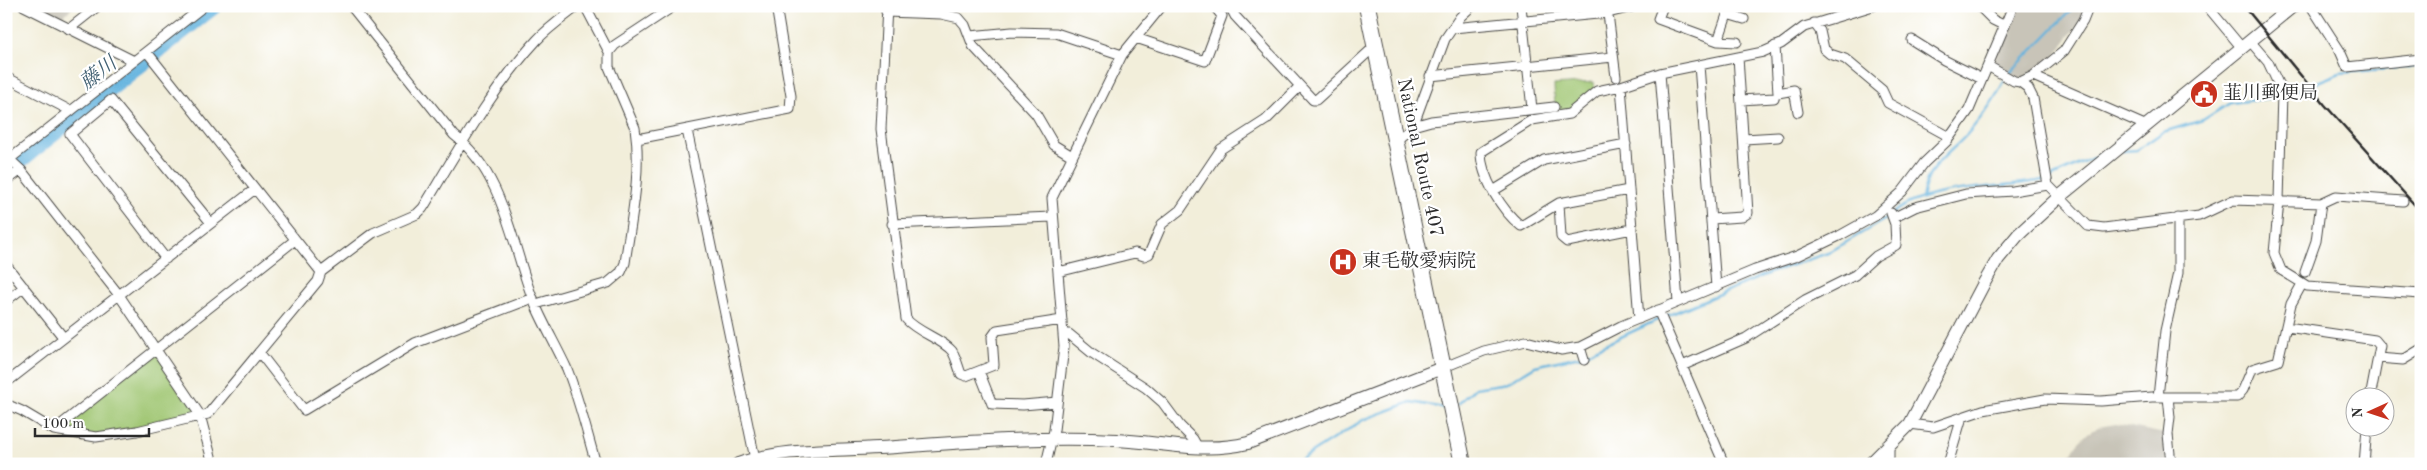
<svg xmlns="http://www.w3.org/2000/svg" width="2427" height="470" viewBox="0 0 2427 470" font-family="'Old Standard TT','Noto Serif JP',serif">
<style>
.industrial{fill:#c8c4b8}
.green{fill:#9ec570;stroke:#64784e}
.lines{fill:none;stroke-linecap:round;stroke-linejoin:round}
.stream{stroke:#64b3de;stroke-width:2.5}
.river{stroke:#64b3de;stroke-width:14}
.street-casing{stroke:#494845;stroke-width:11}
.secondary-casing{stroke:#494845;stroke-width:14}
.highway-casing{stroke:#494845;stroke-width:18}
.street{stroke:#fff;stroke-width:9}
.secondary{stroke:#fff;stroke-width:12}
.highway{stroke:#fff;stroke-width:16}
.rail{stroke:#2b2b2b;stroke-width:2.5}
.labels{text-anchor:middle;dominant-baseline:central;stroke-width:4.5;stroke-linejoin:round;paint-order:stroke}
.poi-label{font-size:19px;fill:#2b2b2b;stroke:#fff;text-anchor:start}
.street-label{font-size:19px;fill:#2b2b2b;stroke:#fff}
.water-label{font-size:20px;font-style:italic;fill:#426173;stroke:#fff}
</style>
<rect width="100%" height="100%" fill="#fff"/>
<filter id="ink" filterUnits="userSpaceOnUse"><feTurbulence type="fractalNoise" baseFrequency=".02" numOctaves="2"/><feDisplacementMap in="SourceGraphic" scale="10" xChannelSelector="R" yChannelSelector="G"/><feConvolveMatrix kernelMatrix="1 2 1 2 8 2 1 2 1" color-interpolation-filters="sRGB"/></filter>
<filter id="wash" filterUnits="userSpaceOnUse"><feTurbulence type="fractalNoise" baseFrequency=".0096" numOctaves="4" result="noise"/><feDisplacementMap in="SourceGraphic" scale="20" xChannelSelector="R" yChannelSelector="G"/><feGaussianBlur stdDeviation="1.12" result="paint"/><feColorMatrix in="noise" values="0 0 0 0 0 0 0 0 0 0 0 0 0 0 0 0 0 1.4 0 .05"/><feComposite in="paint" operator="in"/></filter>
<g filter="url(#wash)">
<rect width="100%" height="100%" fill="#f2eeda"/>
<!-- industrial -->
<path class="industrial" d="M40 6H75L61 17Z
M2017 6H2087L2082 19 2052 60 2018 80 1993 65Z
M2116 424 2165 434 2167 464H2065L2077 444 2088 433 2098 427Z"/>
<!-- green -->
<path class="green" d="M1594 82 1595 89 1567 111 1555 113 1554 85Z
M157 349 200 415 96 437 54 430Z"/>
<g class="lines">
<!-- stream -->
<path class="stream" d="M2008 75 2075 6
M2285 95 2340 73 2421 66
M2123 151 2137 150 2163 132 2203 120 2230 103 2280 97
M2050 178 2108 151
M1922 199C1927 163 1949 156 1970 131 1983 116 1996 97 2005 80
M1893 213C1924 186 2003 188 2044 180
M1664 317 1772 272 1828 253 1889 217
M1585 354 1659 319
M1458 404 1475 388 1507 383 1535 366 1580 356
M1294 464 1363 420 1411 402 1444 408"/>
<!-- river -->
<path class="river" d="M6 173 216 6"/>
</g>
</g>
<g filter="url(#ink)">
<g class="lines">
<defs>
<path id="street" d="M24 6 134 61
M351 6 454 135C503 173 511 241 532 297 542 322 556 345 567 369 579 399 587 433 596 464
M887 6 881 129 906 319C918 333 941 338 952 351 956 357 958 366 961 374L966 376 994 365 992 337 997 330 1062 320
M1230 6 1235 16 1313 100H1316L1375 46
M1521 6 1532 109
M1607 6 1616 77
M1663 6 1658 19 1718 41 1737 42
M1979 6 1993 20 2005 26
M2207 6 2242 48
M2311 6 2340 51 2347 67 2421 59
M886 12 941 14 959 18 965 25 973 46 1036 114 1054 145 1072 156
M1727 14 1744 19
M1814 23 1820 31 1824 49 1830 54 1845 59 1882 90 1888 103 1950 137
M1453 28 1608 13 1636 6
M69 29 98 6
M970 36 1012 32 1056 33 1122 55
M1136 38 1205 61 1222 16 1214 6
M1912 40 1944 60 1982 79
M1718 41 1730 6
M2250 41 2268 62 2282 92 2279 201 2274 253 2281 270 2307 286 2421 294
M1775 46 1778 93 1794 90 1798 112
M147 52 321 272
M609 52 615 45 674 6
M1699 65 1716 287
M1988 66 2014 81 2020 82 2033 76 2064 51 2083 21 2089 6
M1660 73 1678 302
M1430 76 1613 57
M2033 76 2147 126
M6 77 71 111
M2020 82 2028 88 2033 98 2048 185
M1621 86 1639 319
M1741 100 1774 98
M1413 126 1431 121 1554 107
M687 130 755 459
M637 139 790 109 791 96 776 6
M1744 139 1778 137
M1395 142 1413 126 1445 39 1460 17 1472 6
M6 156 21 170 119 295 200 415 213 464
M6 162 204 6
M6 181 21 170
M1629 190 1559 203 1521 226C1502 211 1481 177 1481 152L1532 120 1569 114 1597 91 1621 86 1660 73 1763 52 1781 44 1804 27 1873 6
M1493 191 1544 160 1626 144
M1559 203 1561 237 1567 242 1632 229
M2321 203 2336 196 2403 201
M1893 218 1915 207 1966 194 2013 191 2048 185 2088 226 2104 228 2199 216 2233 200 2321 203 2316 241 2305 272
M1711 219 1742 217 1748 213 1738 57
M892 224 1052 217
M166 259 70 134 111 100 211 223
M6 265 63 337
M1058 272 1135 253 1144 256 1149 254 1162 224 1180 210 1221 149 1266 120 1299 87
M6 301 24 287
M536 304 608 283 621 272 625 263C631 220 642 172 635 128L609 67V52L585 6
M1658 310 1724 464
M2287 327 2375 340 2380 346 2370 398
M1063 334H1069L1092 353 1146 388 1163 403 1180 426 1193 439 1198 448
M1580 347 1584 360
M259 352 304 410 415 343 533 298
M2378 358 2403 360 2421 349
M1682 366 1746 338 1805 300 1855 275 1876 256 1896 245 1895 224 1891 213
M1442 368 1484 351 1526 341 1561 350 1580 347 1621 326 1755 270 1797 256 1839 236 1875 216 1902 192 1924 163 1947 141 1969 110 2013 6
M979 371 992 404 1023 405 1057 402
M6 383 255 189
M2158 397 2165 331 2178 273V218
M2168 397 2170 417 2168 434 2171 464
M6 404 22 411 54 430 96 437 137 431 208 414 318 281 321 272 373 233 417 214 423 208C458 150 491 90 537 40 549 27 564 17 578 6
M1910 424 1933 427 1983 410 2045 399 2101 401 2152 397H2237L2243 390 2252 369 2278 361 2291 304 2302 284
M54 430 295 240
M1046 464 1054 430 1064 347 1052 198 1122 55 1162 6
M1885 464 1889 457V446
M1948 464 1962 417
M2364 464 2367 428"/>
<path id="secondary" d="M738 464C781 448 833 451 878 448 957 443 1037 436 1116 440 1161 442 1204 454 1248 443L1442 368
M1870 464 1910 424 1984 283 1998 259 2018 235 2059 197 2293 6"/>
<path id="highway" d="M1367 6 1463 464"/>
</defs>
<!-- street casing -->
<use href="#street" class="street-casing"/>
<!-- secondary casing -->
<use href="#secondary" class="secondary-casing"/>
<!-- highway casing -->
<use href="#highway" class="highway-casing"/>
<!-- street -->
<use href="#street" class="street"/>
<!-- secondary -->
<use href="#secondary" class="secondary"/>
<!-- highway -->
<use href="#highway" class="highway"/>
<!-- rail -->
<path class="rail" d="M2244 6 2325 105 2421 212"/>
</g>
</g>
<!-- icons -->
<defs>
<symbol id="civic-disc" viewBox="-11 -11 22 22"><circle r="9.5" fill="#c8321e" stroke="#fff"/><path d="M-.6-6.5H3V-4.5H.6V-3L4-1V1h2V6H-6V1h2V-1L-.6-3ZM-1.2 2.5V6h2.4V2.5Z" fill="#fff"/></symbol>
<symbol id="hospital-disc" viewBox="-11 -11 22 22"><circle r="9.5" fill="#c8321e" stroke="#fff"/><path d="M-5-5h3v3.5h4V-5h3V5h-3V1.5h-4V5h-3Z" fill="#fff"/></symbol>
</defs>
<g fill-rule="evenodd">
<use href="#civic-disc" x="2188" y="78" width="32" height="32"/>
<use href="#hospital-disc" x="1327" y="246" width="32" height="32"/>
</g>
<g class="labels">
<!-- poi labels -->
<g class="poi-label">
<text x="2223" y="94">韮川郵便局</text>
<text x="1362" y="262">東毛敬愛病院</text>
</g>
<!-- street labels -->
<g class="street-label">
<text transform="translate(1419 158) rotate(78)">National Route 407</text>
</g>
<!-- water labels -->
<g class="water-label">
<text transform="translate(99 74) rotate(-38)">藤川</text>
</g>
</g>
<!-- margin -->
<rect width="2427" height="470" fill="none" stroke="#fff" stroke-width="25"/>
<!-- north arrow -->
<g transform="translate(2370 412) rotate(267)"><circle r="24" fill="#ffffff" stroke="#aaaaaa"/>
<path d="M0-4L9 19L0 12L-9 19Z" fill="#c8321e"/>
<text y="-8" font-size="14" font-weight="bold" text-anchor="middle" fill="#2b2b2b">N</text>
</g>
<!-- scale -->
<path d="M35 428v8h114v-8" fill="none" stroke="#2b2b2b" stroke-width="2.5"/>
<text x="42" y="428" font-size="15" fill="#2b2b2b" stroke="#ffffff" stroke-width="4" paint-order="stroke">100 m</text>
</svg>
